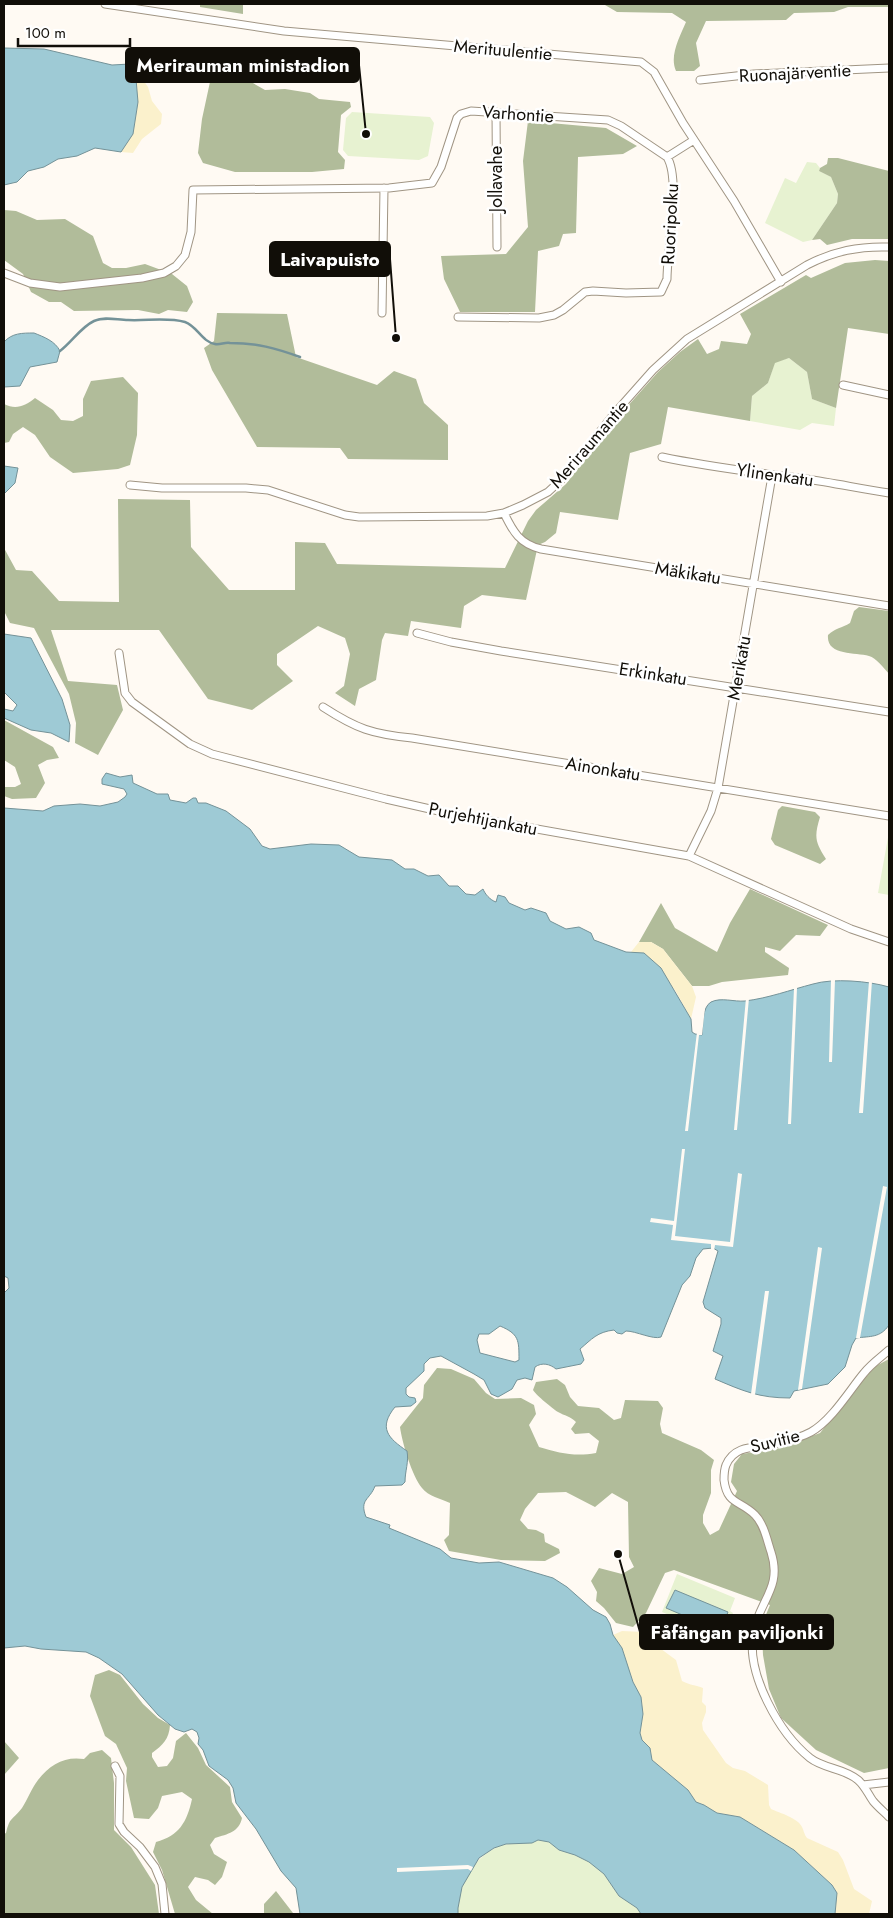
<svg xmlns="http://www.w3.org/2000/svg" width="893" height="1918" viewBox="0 0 893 1918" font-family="Jost,sans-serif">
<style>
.green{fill:#e7f2d1}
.forest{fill:#b1bc9a}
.sand{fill:#fbf1cc}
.water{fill:#9ecad5;stroke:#749298;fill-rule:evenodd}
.pier{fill:#fffaf3}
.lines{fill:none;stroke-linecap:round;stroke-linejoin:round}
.stream{stroke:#749298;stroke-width:2.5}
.street-casing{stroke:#a09584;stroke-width:9}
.street{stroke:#fff;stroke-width:7}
.labels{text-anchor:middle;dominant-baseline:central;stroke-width:5;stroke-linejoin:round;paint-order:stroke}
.street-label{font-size:18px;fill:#110e08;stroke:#fff}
.leader{fill:none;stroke:#110e08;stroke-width:2}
.callout-dot{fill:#110e08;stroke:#fff;stroke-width:2}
.callout{fill:#110e08;stroke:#110e08;stroke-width:2}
.callout-label{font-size:19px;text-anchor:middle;font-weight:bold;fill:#fff}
</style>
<rect width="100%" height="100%" fill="#fffaf3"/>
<!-- green -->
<path class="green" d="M352 112 430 117 434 123 428 156 419 160 348 156 343 150 346 118Z
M807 162 816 163 820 168 819 171 831 177 838 194 837 203 812 240 803 242 765 223 785 178 796 183Z
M789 358 807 372 812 399 836 408 834 426 812 423 800 430 750 421 752 396 768 383 775 362Z
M889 832V895L878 893Z
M677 1574 735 1598 730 1611 733 1613 723 1637 662 1612Z
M538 1840 549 1842 559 1850 575 1855 589 1862 604 1874 619 1896 637 1908 641 1914H458C454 1886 476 1853 503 1845 515 1842 527 1845 538 1840Z"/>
<!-- forest -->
<path class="forest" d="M200 4H243V14L200 7Z
M563 4H889V7H848L834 12 794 13 786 20 706 21 696 43 700 66 694 71H676C669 56 680 36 686 22L672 13 617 12 605 5Z
M222 51 240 53 243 58 244 78 265 90 285 89 310 93 319 99 350 102 351 107 341 115 338 152 345 160 344 169 312 172H235L203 163 198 153 202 119 216 54Z
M528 121 606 128 637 146 623 154 578 157 576 233 563 234 559 246 538 251 535 312H460L444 279 441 256 506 254 528 227 523 161Z
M828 158H838L889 171V239H852L827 245 820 239 812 240 837 203 838 194 831 177 819 171 820 168 827 164Z
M4 210 16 211 37 220 65 219 93 236 103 263 112 268H126L145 264 172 274 187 286 193 302 187 312 168 310 159 314 138 310 74 311 61 302H49L31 292 23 274 4 260Z
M875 260 889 261V334L848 328 836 408 812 399 807 372 789 358 775 363 768 383 752 396 750 421 668 407 661 444 630 453 618 520 560 512 556 533 545 542 538 545 526 600 482 595 464 606 461 628 411 621 408 636 385 633 382 640 376 680 359 689 355 706 335 693 344 686 350 654 345 638 318 626 277 654V665L293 681 252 710 208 699 159 630H51L68 681 117 685 123 710 98 755 75 743 76 723 69 694 34 628 10 623 4 611V548L16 570 32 571 59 601 119 602 118 499 190 500 191 547 229 590H295V542L325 543 337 564 505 568 528 521 536 510 566 484 618 417 658 372 680 352 698 339 707 354 719 349 721 341 747 344 751 334 740 314 806 275 811 278 845 263Z
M217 313 287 314 296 357 377 385 394 371 416 379 424 403 448 425V460L348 459 340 448 257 447 212 370 204 348 214 341Z
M123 377 138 393 137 435 130 465 118 469 73 473 50 457 35 435 23 427 13 434 9 442 4 443V404C16 410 25 406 35 398L53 410 61 420 73 421 83 416V399L91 381Z
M859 607 889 611V674C884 668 876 658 869 656 855 652 826 656 828 635 835 628 842 628 850 623L854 611Z
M4 720 53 747 59 758 47 760 38 765 45 783 36 798 12 799 4 796V787H15L21 784 15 767 4 760Z
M782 806 815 812 820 817C814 837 815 842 826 859L820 864 775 845 771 839 778 810Z
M750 889 828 925 820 936 796 935 780 951 765 947V952L789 968 788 975 722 982 709 986H692L663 949 651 942H639L661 903 675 928 717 952 730 923Z
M889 1359V1768L864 1773 816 1750 781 1718 769 1689 763 1655 762 1635 765 1617 770 1605 674 1570 665 1573 646 1613 633 1627 616 1623 604 1608 596 1601 597 1592 591 1581 599 1568 622 1574 634 1567 629 1557 628 1502 612 1493 595 1507 566 1492 538 1493 525 1509 520 1520 528 1529 536 1530 544 1534 545 1542 559 1549 560 1553 545 1561 501 1560 449 1551 444 1540 449 1535 450 1503C441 1499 428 1496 422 1488 412 1476 402 1442 400 1427L423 1398 424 1385 437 1368 451 1369 474 1379 486 1393 495 1399 521 1398 534 1405 536 1414 529 1425 539 1447C559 1453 575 1457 596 1453L599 1441 589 1433 575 1434 571 1429 576 1422C570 1416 565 1416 558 1412 552 1408 537 1396 533 1390L536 1382 557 1379 565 1385 570 1397 578 1406 599 1408 614 1420 621 1418 625 1400 658 1401 663 1408 660 1424 662 1433 701 1450 714 1460 711 1470V1493L703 1515V1523L710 1535 719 1530 737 1491 731 1482 734 1464 742 1454 781 1448 820 1433 874 1367Z
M109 1670 120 1675 143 1704 158 1718 170 1725C169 1739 163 1745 152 1753V1757L158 1767 167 1766 173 1758 176 1741 186 1733 198 1748 206 1765 230 1787 232 1802 242 1818C239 1832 228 1834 215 1838L210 1845 214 1854 227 1862 222 1877 215 1885 208 1880 195 1877 188 1887 196 1900 213 1914H175L162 1870 153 1852 156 1842C179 1836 187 1822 192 1799L182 1792 162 1796 158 1808 149 1819 134 1818 126 1781 127 1768 116 1744 105 1736 90 1696 95 1675Z
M4 1741 19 1758 4 1775Z
M102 1750 111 1758 114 1783V1830L131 1847 155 1885 159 1914H4V1834L6 1833C10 1816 13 1820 22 1808 28 1799 31 1789 38 1780 50 1764 65 1756 84 1759L90 1753Z
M276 1891 293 1913V1914H264V1904Z"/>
<!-- sand -->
<path class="sand" d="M136 79 143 80 148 87 152 101 162 114 161 124 142 139 133 153 121 152 133 134 138 102Z
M639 942H651L663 949 692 986 696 997 691 1019 675 990 631 952Z
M622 1631 644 1632 657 1646 676 1660 682 1681C689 1685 696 1685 703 1688L702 1702 706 1706V1712L702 1723 703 1730 726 1763 733 1768 745 1771 768 1785 769 1805 771 1809C780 1813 798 1818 802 1827 804 1831 804 1834 807 1838L838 1852 843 1860 854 1889 872 1901 869 1914H835L837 1893 832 1885 794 1850 740 1817 717 1813 704 1805 696 1802 688 1790 652 1760 650 1748 642 1740 640 1733 643 1714 641 1697 633 1682 622 1648 613 1635Z"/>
<!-- water -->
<path class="water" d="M4 48 44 49 112 65 130 64 136 79 138 102 133 134 121 152 95 148 77 156 58 159 44 167 28 171 17 182 4 185Z
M34 333C44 337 55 341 60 351L57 362 30 367 20 386 4 387V342C12 333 22 333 34 333Z
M4 466 18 468 15 483 4 494Z
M4 634 31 638 62 699 70 725 69 742 51 733 31 730 4 718V709L13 711 17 705 4 692Z
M106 773 120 777 132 775 133 783 157 794H168L170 800 186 803 193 798H196L198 803H206L226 811 250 829 262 846 270 849 311 844 339 845 359 857 392 860 405 869H414L428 876 439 875 449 886H458L466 894 475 895 483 889C485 894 490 900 496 902L498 895 505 897 509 903 525 910 531 908 546 913 550 921 566 929 579 927 591 933 594 940 626 952 644 953 661 968 691 1019 692 1032 695 1034 702 1035C703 1026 702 1007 711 1002 721 997 734 1002 745 1001 769 998 790 990 813 984 833 978 869 981 889 987V1325C880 1338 871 1336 856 1338L852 1345 845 1367 828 1384 794 1391 790 1398C759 1398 743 1391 715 1379L723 1356 713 1351 721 1324V1318L705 1308 703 1302 718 1251 713 1248 703 1249 696 1258 690 1276 682 1285 661 1337C653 1340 636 1331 626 1331L622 1334 617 1333 614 1330C597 1332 592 1339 580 1349L584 1360 581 1364 556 1369C550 1364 542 1362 535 1367L532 1380 525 1378 517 1380 512 1389 498 1397 491 1394 484 1380 474 1374 441 1356 430 1358 424 1364V1371L406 1388V1394L409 1397 415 1398 416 1402 411 1406 395 1407C378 1428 388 1438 407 1451 409 1462 405 1471 405 1482L402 1485 375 1486C370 1500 359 1499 366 1517L390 1525 389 1528 440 1549 451 1558 479 1563 499 1562 553 1578 567 1587 593 1610 606 1617 610 1624 613 1635 622 1648 633 1682 641 1697 643 1714 640 1733 642 1740 650 1748 652 1760 688 1790 696 1802 704 1805 717 1813 740 1817 794 1850 832 1885 837 1893 835 1914H641L637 1908 619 1896 604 1874 589 1862 575 1855 559 1850 549 1842 538 1840 532 1843 506 1844 494 1848 479 1858 462 1887 458 1908V1914H300L296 1888 281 1871 256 1829 236 1803 233 1788 228 1780 209 1766 203 1750 198 1744 199 1738 197 1732 192 1729 184 1732 175 1729 158 1715 122 1674 99 1658 86 1652 41 1649 25 1646 4 1648V1293L9 1288 8 1278 4 1276V808L43 811 54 806 80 804 100 806 118 802 125 797 127 794 124 789 102 784V779ZM500 1326C519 1334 519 1340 519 1360L515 1362 480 1353 477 1340 479 1334H489Z
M675 1590 728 1612 720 1631 666 1608Z"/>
<!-- pier -->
<path class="pier" d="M831 979 835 980 832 1062H829Z
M869 981H872L863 1113H859Z
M794 988H797L791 1124H788Z
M746 998H749L737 1130H734Z
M703 1007 705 1008 702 1035H699L688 1131H685L697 1032H700Z
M682 1149H685L675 1236 730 1242 738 1173 742 1174 733 1247 715 1245 714 1251H713L711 1250V1244L671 1240 673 1225 650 1222 651 1218 674 1221Z
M883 1186 887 1187 860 1338H856Z
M818 1247 822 1248 802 1389 798 1390Z
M765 1291H769L755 1395 751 1394Z
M468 1865 473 1867 471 1871 468 1869 397 1872V1868Z"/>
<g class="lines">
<!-- stream -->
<path class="stream" d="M60 351C72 342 81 327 94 321 105 316 117 320 128 320 147 321 167 317 185 322 197 326 202 342 215 344 220 345 225 342 230 343 257 343 275 348 300 357"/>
<defs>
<path id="street" d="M105 4 284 31 641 62 654 72 683 123 734 201 781 282
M700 80 754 74 889 68
M496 112 497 247
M4 273 30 283 60 287 142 278 164 273 176 266 185 255 191 232 193 190 389 188 432 183 441 167 457 118 461 114 471 111 608 120 621 126 667 157 694 140
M382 313 384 188
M458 317 539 318 554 315 563 310 585 292 593 291 626 293 661 292 667 279C667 249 681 179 667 157
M843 385 889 395
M662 457C709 467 758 473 806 479 834 483 862 489 889 493
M130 485 162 488H246L268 490 345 515 359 517 487 516 504 513 523 505 548 492 562 479 614 414 653 370 687 339 807 265C834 251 859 246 889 247
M504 513C513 532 520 544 541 549L889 606
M417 633 451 642 501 651 889 712
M119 653 125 693 132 702 190 744 212 754 386 799 452 814 689 856 851 929 889 942
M323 707C357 729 372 734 412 738L889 816
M689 856 711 811 718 788 772 476
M889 1350C881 1357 871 1364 864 1373 849 1391 832 1420 811 1432 800 1438 787 1441 775 1444 757 1448 735 1444 726 1465 724 1470 724 1475 724 1480 727 1505 740 1500 755 1515 764 1524 767 1540 771 1552 783 1589 758 1601 753 1635 747 1675 779 1733 810 1758 824 1769 844 1768 858 1780 865 1786 868 1794 873 1801 878 1807 884 1812 889 1817
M115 1766 120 1776 119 1824 124 1832 140 1847 155 1867 162 1884 165 1914
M863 1785 889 1782"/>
</defs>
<!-- street casing -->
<use href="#street" class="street-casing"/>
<!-- street -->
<use href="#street" class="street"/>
</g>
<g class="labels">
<!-- street labels -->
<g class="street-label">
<text transform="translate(503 50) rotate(5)">Merituulentie</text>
<text transform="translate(795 73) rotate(-3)">Ruonajärventie</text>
<text transform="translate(518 114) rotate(4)">Varhontie</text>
<text transform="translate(496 179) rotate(-90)">Jollavahe</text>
<text transform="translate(670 224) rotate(-87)">Ruoripolku</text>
<text transform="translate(589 444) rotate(-49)">Meriraumantie</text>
<text transform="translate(775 475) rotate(8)">Ylinenkatu</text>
<text transform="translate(688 573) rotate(9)">Mäkikatu</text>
<text transform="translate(739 668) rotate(-80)">Merikatu</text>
<text transform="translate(653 674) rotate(9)">Erkinkatu</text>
<text transform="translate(603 769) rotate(9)">Ainonkatu</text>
<text transform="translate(483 819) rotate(11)">Purjehtijankatu</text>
<text transform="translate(775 1441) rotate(-14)">Suvitie</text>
</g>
</g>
<!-- callouts -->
<path class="leader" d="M366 134L359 65M396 338L390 259M618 1554L640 1632"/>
<g class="callout-dot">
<circle cx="366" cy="134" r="5"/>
<circle cx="396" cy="338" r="5"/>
<circle cx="618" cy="1554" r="5"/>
</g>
<g class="callout">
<rect x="126" y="48" width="233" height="34" rx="5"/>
<rect x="270" y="242" width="120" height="34" rx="5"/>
<rect x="640" y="1615" width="193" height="34" rx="5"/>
</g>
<g class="callout-label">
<text x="243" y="72">Merirauman ministadion</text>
<text x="330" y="266">Laivapuisto</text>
<text x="737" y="1639">Fåfängan paviljonki</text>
</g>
<!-- border -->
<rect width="893" height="1918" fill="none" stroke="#110e08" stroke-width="10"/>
<!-- scale -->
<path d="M18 38v8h112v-8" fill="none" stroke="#110e08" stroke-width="2.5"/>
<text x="25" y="38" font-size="15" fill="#110e08" stroke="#ffffff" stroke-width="4" paint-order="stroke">100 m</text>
</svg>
